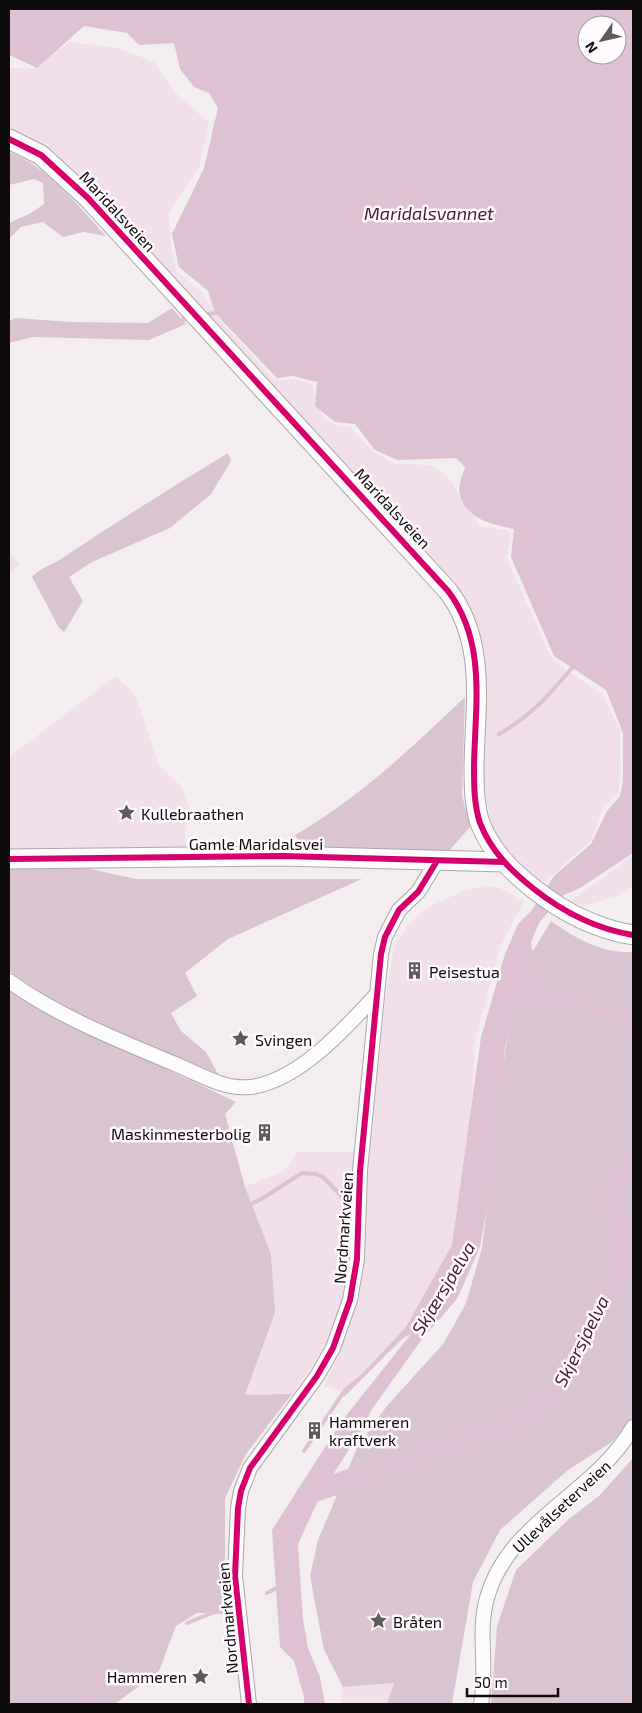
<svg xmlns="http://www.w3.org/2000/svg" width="642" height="1713" viewBox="0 0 642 1713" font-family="'Exo 2',sans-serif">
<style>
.green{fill:#f1dfea}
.forest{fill:#dbc4d2}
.water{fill:#dec2d3;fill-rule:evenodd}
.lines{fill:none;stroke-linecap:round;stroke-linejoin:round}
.stream{stroke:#dec2d3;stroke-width:4}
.river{stroke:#dec2d3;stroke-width:21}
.street-casing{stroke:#aca7aa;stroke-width:16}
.secondary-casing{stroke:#aca7aa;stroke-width:21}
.street{stroke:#fdfcfd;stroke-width:14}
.secondary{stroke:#fdfcfd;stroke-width:19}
.cycleway-casing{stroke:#fefafd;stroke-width:9}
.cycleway{stroke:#d6006c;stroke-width:6}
.labels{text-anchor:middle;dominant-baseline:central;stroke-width:5;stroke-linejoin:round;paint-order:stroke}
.street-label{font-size:16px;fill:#100c0e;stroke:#fefafd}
.poi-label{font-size:16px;fill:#100c0e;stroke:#fefafd;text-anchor:start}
.water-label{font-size:18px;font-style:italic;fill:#481a3a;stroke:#fefafd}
</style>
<rect width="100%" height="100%" fill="#f3edf0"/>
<!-- green -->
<path class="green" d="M69 42 114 47 154 62 176 93 209 123 199 168 169 213 171 248 177 272 203 293 219 319 275 381 294 379 313 384C317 411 321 424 350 427L372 451 395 464 434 465 453 483 460 498 480 526 511 531 507 559 552 660 602 694 620 729 619 793 602 809 592 839 538 888 513 860 493 828 483 788 486 675 462 598 430 555 73 174 9 133V68H35Z
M9 552 21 565 9 572Z
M116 676 135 694 159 765 182 787 191 813 185 830 186 852 9 854V757Z
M633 856V887L618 896 584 906 570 901Z
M495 886 524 901 501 945 475 1041 467 1208 442 1277 400 1338 346 1393 324 1386 339 1355 357 1286 385 1002 394 947 408 924 430 906 468 889Z
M298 1152H358C353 1208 354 1269 335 1322 326 1348 308 1371 292 1394L245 1395 275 1313 271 1254 245 1187 284 1171Z
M394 1683 387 1704H340L343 1687Z"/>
<!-- forest -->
<path class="forest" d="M9 152C49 167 78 206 106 236L83 232 63 237 43 222 21 227 9 239V223L31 213 44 204 43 183 34 179 9 185Z
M172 308 186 324 149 340 33 337 9 343V321L16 318 71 322 148 323Z
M228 453 231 461 211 494 170 528 92 562 69 577 83 601 64 632 59 628 32 577C39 568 55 564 64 557 118 521 172 487 228 453Z
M465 697 462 795 470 827 448 852 303 848 295 835C310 827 323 817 337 808 383 775 424 736 465 697Z
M86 868 136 879H362L228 939 185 973 197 996 171 1013 181 1031 206 1052 219 1076 203 1074 62 1007 9 971V869Z
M551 921C577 939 600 953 633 952V1417L612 1442 568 1470 500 1530 473 1582 452 1704H387L394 1683 343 1687 324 1650 310 1576 318 1540 357 1448 386 1407 444 1343 466 1303 482 1248 506 1044 530 956Z
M9 984 53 1015 236 1102 225 1114 245 1187 271 1254 275 1313 245 1395 292 1394 246 1454 225 1498V1614L197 1613 176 1626 159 1671 115 1704H9Z
M633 1458V1704H491L497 1626 516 1570 569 1519 600 1495Z"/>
<!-- water -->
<path class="water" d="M9 9H633V853L580 888 564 895 549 911 539 923 531 942 532 949 542 966 536 975C538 993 589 998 604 1003 613 1006 621 1010 630 1014L633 1016V1032L620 1018 585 1012 562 1005 526 1003 514 1017 505 1046 497 1151 480 1247 457 1299 422 1339 370 1412 366 1422 321 1494 298 1544 303 1619 308 1648 320 1677 325 1704H304V1697L294 1661 280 1647 272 1530 341 1422 411 1334 402 1339 344 1397 343 1389 362 1374 406 1327 452 1245 481 1037 505 954 518 924 532 910 554 876 591 844 607 811 620 796 623 781V733L606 690 554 656 511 557 514 529C491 524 463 519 459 490 459 484 463 474 465 467L456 458 397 460 375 450 355 424 335 422 315 406 317 382 293 376 277 378 215 313 208 291 179 267 172 234 204 168 218 108 209 93 194 87 180 69 174 43 139 45 127 33 84 26 37 68 9 55ZM587 25H617V55H587Z"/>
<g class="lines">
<!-- stream -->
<path class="stream" d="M204 315 215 313
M9 339 32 333 65 332 87 335 126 330 153 332 176 321 190 318
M499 734C531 716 549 695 572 668
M312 839 349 816 397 800 459 750
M25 974 45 950 70 929 186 893 209 900 266 886 270 882
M9 999 13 996
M9 1284 60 1263 85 1257 103 1247 139 1253 149 1250 173 1251 199 1235 206 1236 221 1231 228 1216 263 1198 302 1173 316 1174 323 1177 349 1204
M304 1451 343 1393
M267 1593 278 1587
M187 1623 220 1610
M77 1704C97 1687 106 1665 129 1649"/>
<!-- river -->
<path class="river" d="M621 1259 607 1195 618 1177 633 1161
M307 1494 514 1424 559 1390 633 1236"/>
<defs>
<path id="street" d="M9 981C59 1017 118 1040 175 1064 197 1073 224 1090 250 1087 297 1082 346 1028 376 995
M249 1704 235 1576 238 1508 241 1491 250 1468 317 1376 333 1348 350 1300 357 1259 360 1171 381 954 385 937 399 910 418 892 437 861
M481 1704C488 1669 477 1632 487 1598 508 1521 595 1494 633 1427"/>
<path id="secondary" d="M9 139 41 155 88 198 448 591C487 642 475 706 474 766 474 785 474 805 480 823 491 851 511 871 534 889 563 912 597 929 633 935
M9 859 283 856 504 862"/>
</defs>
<!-- street casing -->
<use href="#street" class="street-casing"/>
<!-- secondary casing -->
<use href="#secondary" class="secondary-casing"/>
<!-- street -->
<use href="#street" class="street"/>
<!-- secondary -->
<use href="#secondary" class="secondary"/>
<defs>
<path id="cycleway" d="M9 139 41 155 88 198 448 591C487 642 475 706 474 766 474 785 474 805 480 823 491 851 511 871 534 889 563 912 597 929 633 935
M9 859 283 856 504 862
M249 1704 235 1576 238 1508 241 1491 250 1468 317 1376 333 1348 350 1300 357 1259 360 1171 381 954 385 937 399 910 418 892 437 861"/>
</defs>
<!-- cycleway casing -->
<use href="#cycleway" class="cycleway-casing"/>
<!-- cycleway -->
<use href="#cycleway" class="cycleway"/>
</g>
<!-- icons -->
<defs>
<symbol id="sight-bare" viewBox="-9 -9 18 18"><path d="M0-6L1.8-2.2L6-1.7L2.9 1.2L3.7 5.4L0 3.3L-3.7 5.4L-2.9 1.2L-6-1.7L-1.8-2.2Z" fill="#5f5b5d" stroke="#fefafd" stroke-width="2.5" paint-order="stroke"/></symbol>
<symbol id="building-bare" viewBox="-9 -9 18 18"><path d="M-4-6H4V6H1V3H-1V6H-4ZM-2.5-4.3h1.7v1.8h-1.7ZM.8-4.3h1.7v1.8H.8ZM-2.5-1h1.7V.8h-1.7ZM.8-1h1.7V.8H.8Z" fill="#5f5b5d" stroke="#fefafd" stroke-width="2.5" paint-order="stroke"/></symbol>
</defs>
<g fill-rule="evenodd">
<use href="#sight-bare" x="114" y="800" width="25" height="25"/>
<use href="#building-bare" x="402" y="958" width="25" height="25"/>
<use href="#sight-bare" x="228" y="1026" width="25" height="25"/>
<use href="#building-bare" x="252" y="1120" width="25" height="25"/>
<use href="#building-bare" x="302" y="1418" width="25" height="25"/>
<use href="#sight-bare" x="366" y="1608" width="25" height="25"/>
<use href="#sight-bare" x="188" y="1664" width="25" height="25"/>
</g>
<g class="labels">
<!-- street labels -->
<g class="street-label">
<text transform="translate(118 211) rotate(47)">Maridalsveien</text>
<text transform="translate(393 508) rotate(47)">Maridalsveien</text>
<text x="256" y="843">Gamle Maridalsvei</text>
<text transform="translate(343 1228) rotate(-86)">Nordmarkveien</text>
<text transform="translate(561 1506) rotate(-43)">Ullevålseterveien</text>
<text transform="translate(227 1618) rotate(-95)">Nordmarkveien</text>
</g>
<!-- poi labels -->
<g class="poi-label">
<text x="141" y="813">Kullebraathen</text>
<text x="429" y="971">Peisestua</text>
<text x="255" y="1039">Svingen</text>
<text x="251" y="1133" text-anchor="end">Maskinmesterbolig</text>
<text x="329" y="1421">Hammeren<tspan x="329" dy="18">kraftverk</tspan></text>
<text x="393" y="1621">Bråten</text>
<text x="187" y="1676" text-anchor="end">Hammeren</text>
</g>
<!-- water labels -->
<g class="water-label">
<text x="429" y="213">Maridalsvannet</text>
<text transform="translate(443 1288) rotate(-59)">Skjærsjøelva</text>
<text transform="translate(581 1341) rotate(-63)">Skjersjøelva</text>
</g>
</g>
<!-- border -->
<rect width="642" height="1713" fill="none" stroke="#100c0e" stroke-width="20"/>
<!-- north arrow -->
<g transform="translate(602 40) rotate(236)"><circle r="24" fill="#fefafd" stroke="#9f9b9d"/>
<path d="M0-4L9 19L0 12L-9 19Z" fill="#5f5b5d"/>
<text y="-8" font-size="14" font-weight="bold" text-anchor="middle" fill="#100c0e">N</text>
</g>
<!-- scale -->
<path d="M467 1688v8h91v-8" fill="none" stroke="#100c0e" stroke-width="2.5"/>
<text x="474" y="1688" font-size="15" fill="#100c0e" stroke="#fefafd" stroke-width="4" paint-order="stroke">50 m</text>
</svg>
